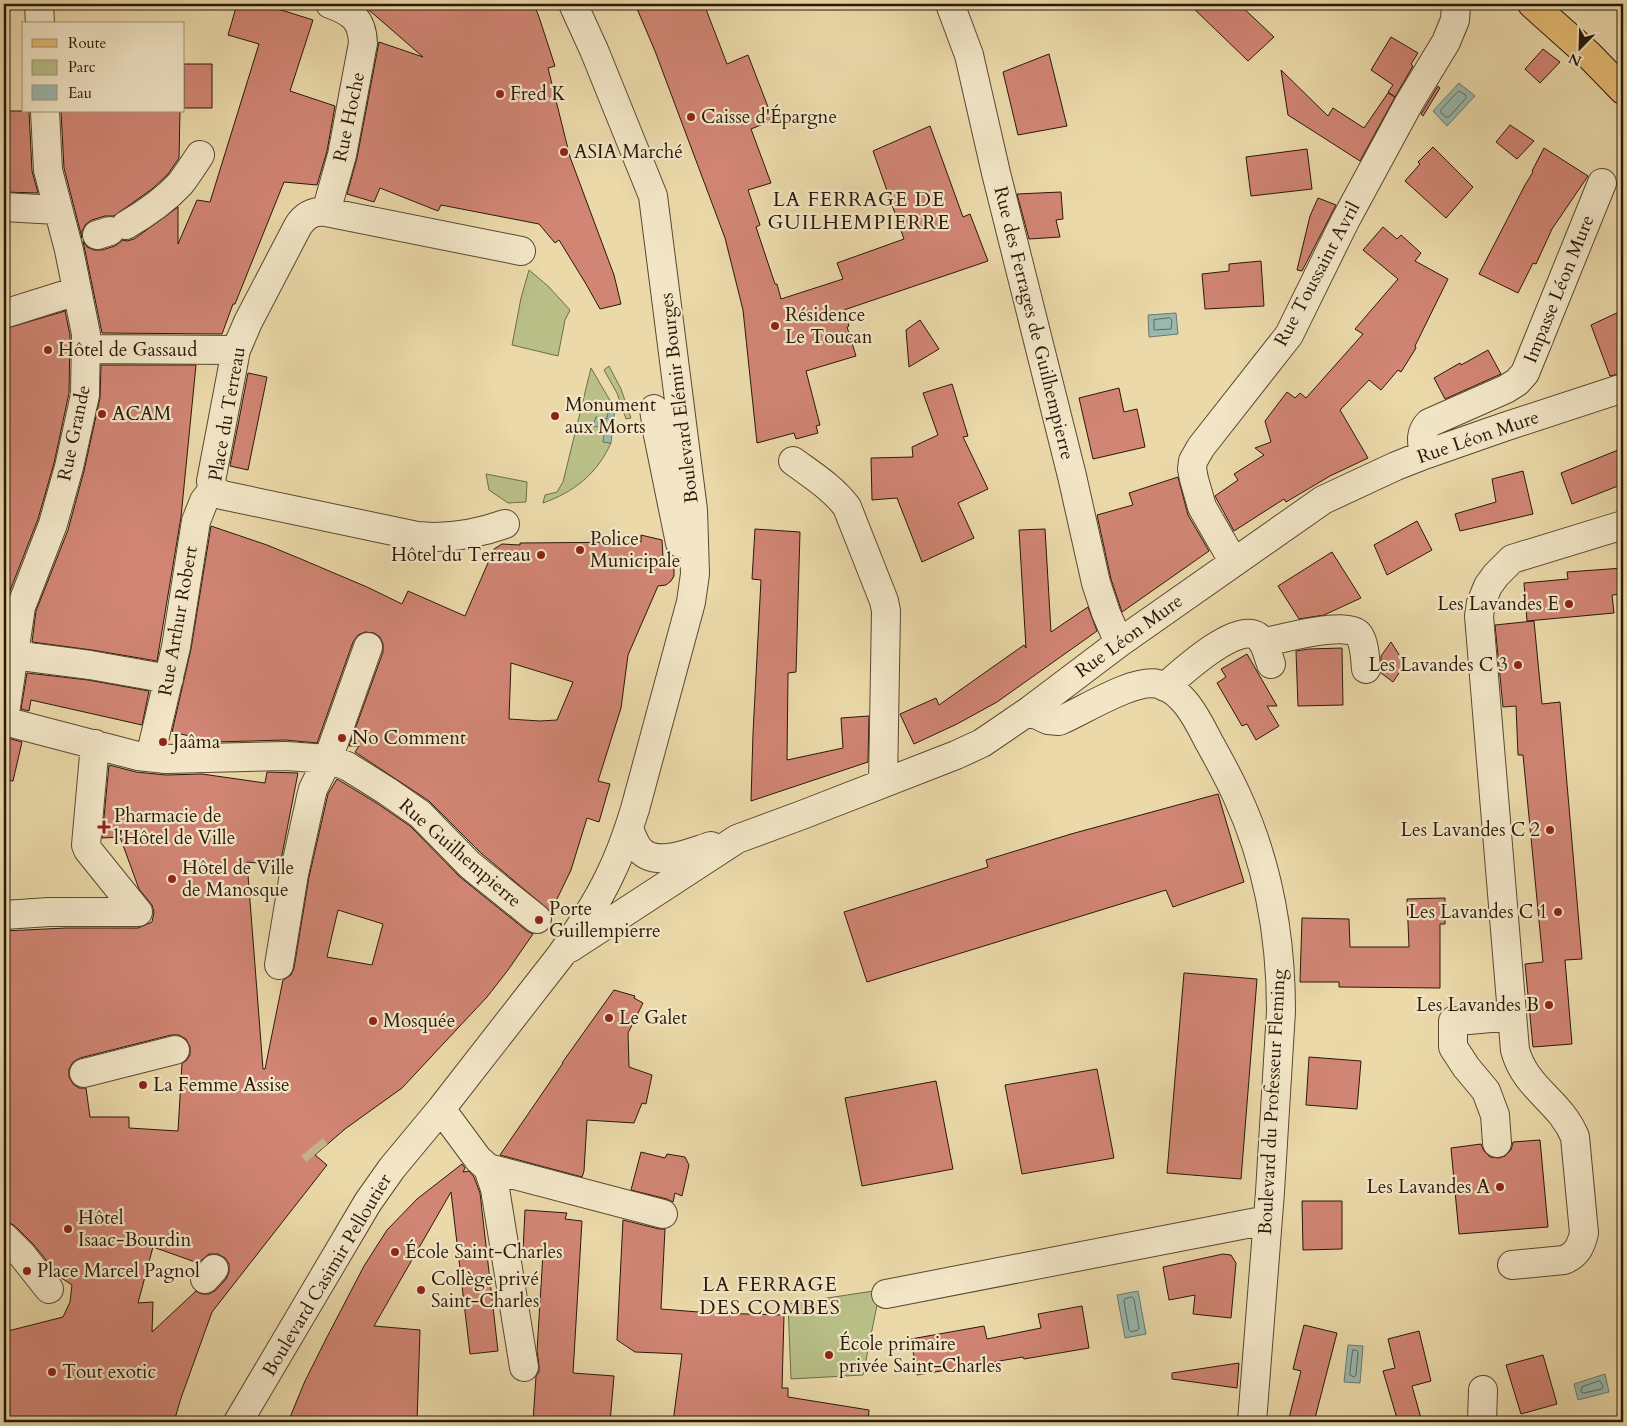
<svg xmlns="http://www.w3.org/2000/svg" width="1627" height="1426" viewBox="0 0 1627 1426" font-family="Cardo,serif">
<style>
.green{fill:#b8bf87;stroke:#716c48}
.water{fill:#99b9ae;stroke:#6d796c}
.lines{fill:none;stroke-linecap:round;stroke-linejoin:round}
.shore{stroke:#62685c;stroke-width:1}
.building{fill:#d18574;stroke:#2a1809;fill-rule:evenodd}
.minor-tunnel{stroke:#c4b289;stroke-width:28;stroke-dasharray:28 14;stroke-linecap:butt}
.minor-casing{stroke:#5a4831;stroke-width:30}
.major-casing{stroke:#2a1809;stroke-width:30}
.minor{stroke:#f2e6c7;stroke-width:28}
.major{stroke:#e6bc74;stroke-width:28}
.poi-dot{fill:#8f2418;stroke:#f2e6c7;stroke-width:2}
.labels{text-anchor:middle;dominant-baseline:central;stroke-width:4.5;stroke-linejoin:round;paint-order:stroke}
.poi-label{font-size:19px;fill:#2a1809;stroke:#f2e6c7;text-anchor:start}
.street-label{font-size:19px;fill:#2a1809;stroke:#f2e6c7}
.neighbourhood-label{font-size:20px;letter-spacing:1px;fill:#2a1809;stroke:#f2e6c7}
</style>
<rect width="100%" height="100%" fill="#ebd9a9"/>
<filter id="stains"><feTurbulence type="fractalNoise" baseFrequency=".004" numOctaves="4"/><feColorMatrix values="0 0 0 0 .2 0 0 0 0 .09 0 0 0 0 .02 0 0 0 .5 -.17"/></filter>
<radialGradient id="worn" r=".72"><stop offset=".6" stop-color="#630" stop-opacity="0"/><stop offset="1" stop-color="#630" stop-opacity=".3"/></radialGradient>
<!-- green -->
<path class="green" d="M529 270 548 286 570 310 565 320 558 356 512 345 521 298Z
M609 366 621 389 631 418 626 419 617 393 604 370Z
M591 368 615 409 609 407 607 419 593 425 606 428 603 442 611 443C597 474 574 492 543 503L545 495 557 492 563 482Z
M486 474 527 482 526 502 508 503 489 490Z
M880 1290 863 1375 791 1379 788 1304Z"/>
<!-- water -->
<path class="water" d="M1459 83 1475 96 1447 126 1433 111Z
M1176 313 1178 334 1149 337 1148 315Z
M609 407 615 409 611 443 603 442 605 428 593 426 596 417 607 419Z
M1138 1291 1146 1334 1125 1338 1117 1295Z
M1348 1345 1363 1346 1360 1383 1344 1382Z
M1605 1374 1609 1392 1578 1400 1574 1384Z"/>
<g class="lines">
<!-- shore -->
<path class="shore" d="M1459 91 1466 95V98L1449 117H1446L1441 113V110Z
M1170 318 1172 320 1171 329 1154 330V320Z
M1132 1297 1134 1299 1139 1328 1138 1330 1131 1332 1129 1330 1124 1301 1125 1299Z
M1353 1350H1356L1358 1352 1356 1375 1354 1377 1350 1375Z
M1600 1381 1603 1386 1602 1389 1584 1393 1581 1392 1582 1387Z"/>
</g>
<!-- building -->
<path class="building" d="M237 4H276L275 8 313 20 290 91 335 106 327 151 317 185 284 182 235 304H233L222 334 102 333 83 241 87 247 94 250H102L115 246 123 240 127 241 134 239 141 234 178 207V244L197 200 210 202 259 44 228 35Z
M362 4H533L538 14 555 66 548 68 570 157 614 275 621 304 600 309 586 284 559 240 555 243 539 224 441 205 438 211 380 188 374 202 347 194 357 158 379 42 423 57Z
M635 4H704L727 64 748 55 773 120 751 129 771 183 748 190 760 225 756 227 775 284H777L781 299 843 279 837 263 904 239 873 151 930 126 963 217 970 214 988 261 844 310 849 326 847 327 856 356 806 371 820 425 816 426 818 433 796 439 794 433 757 443 743 310 725 238 655 51Z
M1189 4H1239L1274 37 1248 61Z
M1391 37 1418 53 1411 64 1413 66 1395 97 1388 92 1393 85 1371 70Z
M1543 49 1560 62 1540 83 1525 69Z
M1049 54 1067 126 1018 135 1003 72Z
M184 64H212V108H184Z
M1281 70 1328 116 1333 108 1364 128 1388 93 1395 97 1360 161 1288 115Z
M1438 86 1440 88 1423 116 1421 114Z
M4 111H29L32 171 38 193 4 192Z
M61 111H180L179 158 168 174 152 189 114 216H105L92 220 86 224 82 231V238L64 168Z
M1510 125 1534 141 1517 159 1496 142Z
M1433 147 1473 187 1446 218 1405 181 1420 164 1418 162Z
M1544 148 1588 176 1552 229 1536 264 1533 263 1518 293 1479 274 1525 185 1533 172 1532 171Z
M1307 149 1312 189 1251 196 1246 157Z
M1061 192 1063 219 1056 220 1060 237 1029 239 1017 194Z
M1318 198 1336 205 1302 271 1297 270 1310 216Z
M1383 227 1397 239 1401 235 1421 253 1415 261 1448 279 1415 346 1416 348 1401 372 1398 370 1381 390 1369 380 1340 410 1368 458 1330 476 1286 502 1284 499 1234 531 1215 496 1238 480 1234 474 1264 455 1255 448 1271 442 1265 421 1287 392 1295 398 1300 393 1306 398 1363 334 1355 329 1398 279 1363 250Z
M1261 261 1264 306 1205 309 1202 274 1229 271V264Z
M1623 310V373L1610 376 1591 325Z
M65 311 70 335 69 393 54 463 38 519 6 601 4 617V329Z
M920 320 939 349 909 367 906 330Z
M1488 350 1501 374 1445 399 1434 378 1460 363 1461 365Z
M101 365H196L181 517 157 661 92 650 32 642 36 611 68 530 84 471 100 398Z
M248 373 267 377 248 470 230 466Z
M952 384 968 436 963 437 988 489 958 503 974 538 922 562 897 498 872 500 871 458 913 457 912 447 938 435 923 393Z
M1119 388 1124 412 1137 409 1145 447 1093 459 1079 398Z
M1623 448V484L1572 504 1561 473Z
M1523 471 1533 514 1460 531 1455 514 1496 502 1492 479Z
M1178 477 1188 515 1209 551 1122 612 1111 579 1097 515 1133 505 1129 493Z
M1417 521 1432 550 1387 575 1374 545Z
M211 526 267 545 301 559 367 587 402 604 408 591 465 616 494 549 502 544 520 545V543L641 542V535L662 540 663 557 674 569V576L671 581 666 585 658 586 628 655 621 708 598 781 610 784 599 822 587 818 571 870 557 899 550 911 481 853 429 801 355 752 359 746H349L383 652V644L380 637 374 633 365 632 358 635 353 642 317 743 286 740 216 742 172 732 191 649ZM511 663 573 682 557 720 540 721 509 719Z
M755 529 800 532 796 672 788 673 787 760 843 748 841 718 869 716 868 762 751 801 753 733 761 580 752 579Z
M1045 529 1051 632 1088 607 1097 631 997 702 957 724 914 744 900 714 936 698 939 705 1024 645 1026 648 1019 530Z
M1332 552 1361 598 1324 615 1299 619 1278 586Z
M1623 568V594L1612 595 1614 613 1527 621 1524 583 1568 579 1567 572Z
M1534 621 1542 704 1560 702 1582 959 1565 960 1572 1044 1533 1047 1525 964 1543 962 1523 755H1518L1516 706 1503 707 1495 625Z
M1391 642 1405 664 1393 682 1381 673V656Z
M1342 648 1343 705 1298 706 1296 651 1309 649Z
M1247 654 1277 706H1267L1279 726 1256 740 1247 724 1242 726 1217 683 1226 677 1221 669Z
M27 673 88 680 149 691 142 725 31 700 29 711 21 709Z
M4 737 22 742 13 781 4 780Z
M109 765 136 772 166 775 202 774 265 783 267 772 298 773 280 865 247 862 263 1069H265L283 980 291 975 294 968 309 877 328 794 337 779 378 804 410 826 460 877 527 931 533 934 508 970 487 997 402 1088 345 1129 315 1155 327 1165 212 1312 181 1398 174 1422H4V1332L63 1317 70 1302 72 1285 60 1277 34 1245 15 1226 8 1222H4V931L66 928H138L152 922 154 912 152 905 139 889 120 837 102 838ZM338 910 383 924 372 965 327 957ZM171 1035H179L186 1039 190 1047V1055L186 1061 182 1063 178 1131 129 1128V1117H90L86 1088H79L73 1084 69 1077V1069L73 1062 80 1058ZM153 1247 198 1263 209 1254H218L225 1258 229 1264V1272L226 1279 216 1290 209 1294H202L196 1291 152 1332 153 1302 138 1303Z
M1218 794 1244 882 1173 907 1166 890 867 982 844 912 988 867 986 860 1071 834Z
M1445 898V924H1440V988L1339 987V982H1300L1302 918 1349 919 1350 947H1409L1407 899Z
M1184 973 1257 979 1241 1179 1167 1173Z
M614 990 635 996 634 998 643 1003 628 1033 629 1067 652 1075 646 1104 642 1103 634 1123 587 1120 584 1171 582 1177 500 1155 563 1063H562Z
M1309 1057 1361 1061 1357 1109 1306 1105Z
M1097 1069 1114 1158 1022 1174 1005 1085Z
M936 1081 953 1169 862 1186 845 1098Z
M1540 1140 1548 1227 1459 1234 1451 1148 1481 1144 1484 1151 1490 1157 1499 1158 1505 1156 1511 1150 1513 1142Z
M641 1152 665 1158 667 1154 685 1157 689 1165 682 1196 675 1193 673 1202 667 1199 631 1190Z
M462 1164 465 1168 463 1172 469 1171 474 1177 480 1193 498 1351 470 1354 451 1192 374 1326 420 1330 417 1422H288L305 1381 326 1339 364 1266 387 1230 417 1199Z
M1302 1201H1342V1249L1303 1250Z
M525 1210 567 1213 565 1219 582 1221 573 1373 614 1376 610 1422H533L536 1376 539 1372V1365L537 1351 543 1253 523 1251Z
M623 1220 659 1229H665L661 1309 711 1313 784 1315 782 1388H788V1397L869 1410 868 1422H673L682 1354 635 1352 617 1340Z
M1223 1254 1231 1255 1236 1263 1231 1318 1193 1314 1195 1295 1169 1300 1163 1267Z
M1082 1306 1089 1348 1024 1359 1023 1357 917 1375 911 1339 984 1326 987 1339 1041 1328 1038 1314Z
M1304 1325 1337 1333 1314 1422H1288L1301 1371 1293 1369Z
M1419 1331 1431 1381 1412 1386 1422 1422H1398L1383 1371 1395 1368 1388 1339Z
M1543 1355 1557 1404 1521 1414 1506 1365Z
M1239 1363 1237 1388 1172 1379V1373Z"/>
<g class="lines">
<!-- minor-tunnel -->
<path class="minor-tunnel" d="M312 1147 317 1153"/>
<defs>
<path id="minor" d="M39 4 40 24
M950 4 969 55 996 173 1072 476 1096 583 1106 613 1119 643
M4 207 57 210
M326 212 342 155 363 43C362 19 352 12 330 4
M126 225C145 214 165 200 180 184 187 175 194 164 200 155
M97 235 110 231
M4 314 77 291
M86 349 236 350
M654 409 658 435 680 543
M1424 455C1422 443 1419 433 1429 423L1506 389 1517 382 1525 373 1602 183
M793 461C812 475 833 488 847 507L884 601 886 611 885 669 883 783
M505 524C477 534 447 539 417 536L222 495 213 489 211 481 236 350 248 322 298 226C305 215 313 211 326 212L521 251
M1233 561 1202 507 1194 479 1192 469 1193 461 1201 447 1289 335 1345 221 1409 103 1446 42 1455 20 1456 4
M1263 643C1279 639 1349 620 1359 635 1365 644 1365 659 1366 669
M13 655 90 665 169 679
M1165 687C1181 673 1236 622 1257 636 1265 641 1268 656 1271 664
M1029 711 1048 720 1059 721C1083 711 1134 678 1158 684 1184 690 1198 721 1209 742 1219 760 1229 778 1237 796 1268 863 1281 938 1281 1011L1270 1192 1252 1422
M4 720 21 607 53 524 69 467 85 395 86 334 69 250 48 170 45 111
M4 721 138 756 166 759 286 756 328 759 347 766 387 791 420 814 470 865 537 919
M95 744 86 845 88 850 138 912
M150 757 176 647 196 521 204 501 213 489
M629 829C632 836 635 845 640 850 657 868 691 852 711 846
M4 915 49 912H138
M570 948 737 839 802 815 956 755 982 743 1029 711 1119 643 1323 500 1396 466 1424 455 1504 427 1623 388
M279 965 294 874 311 797 313 789 328 759 368 647
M1469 1020 1512 1016
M1453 1021V1047L1466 1067 1486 1091 1495 1115 1497 1143
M84 1073 175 1050
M441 1109 478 1159 488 1168 663 1214
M488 1168 495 1189 524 1367
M4 1237 22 1255 49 1289
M1512 1265 1564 1260C1577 1255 1581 1246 1584 1233L1575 1137C1560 1100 1526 1090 1515 1050L1479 616 1481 603 1488 586 1496 575 1512 559 1623 525
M205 1279 214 1269
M886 1294 1267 1220
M238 1422 368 1202 392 1168 441 1109 561 955C578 931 596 904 609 877 620 855 628 832 635 809L691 602 695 574 693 510 653 196 594 50 573 4
M1482 1422 1483 1390"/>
<path id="major" d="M1532 4 1589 55 1623 90"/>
</defs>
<!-- minor casing -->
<use href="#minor" class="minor-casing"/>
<!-- major casing -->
<use href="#major" class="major-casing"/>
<!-- minor -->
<use href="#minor" class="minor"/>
<!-- major -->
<use href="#major" class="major"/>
</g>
<!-- markers -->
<g class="poi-dot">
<circle cx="500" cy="94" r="5"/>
<circle cx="691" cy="117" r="5"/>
<circle cx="564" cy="152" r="5"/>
<circle cx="775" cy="326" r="5"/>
<circle cx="48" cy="350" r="5"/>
<circle cx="102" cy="414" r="5"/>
<circle cx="555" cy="416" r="5"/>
<circle cx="580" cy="550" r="5"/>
<circle cx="541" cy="555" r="5"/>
<circle cx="1569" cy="604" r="5"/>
<circle cx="1518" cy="665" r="5"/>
<circle cx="342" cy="738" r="5"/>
<circle cx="163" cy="742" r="5"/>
<path d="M101.5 819.5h5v5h5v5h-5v5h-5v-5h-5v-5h5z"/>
<circle cx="1550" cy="830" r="5"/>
<circle cx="172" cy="879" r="5"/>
<circle cx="1558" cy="912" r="5"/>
<circle cx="539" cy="920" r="5"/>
<circle cx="1549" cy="1005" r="5"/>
<circle cx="609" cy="1018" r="5"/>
<circle cx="373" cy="1021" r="5"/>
<circle cx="143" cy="1085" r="5"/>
<circle cx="1500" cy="1187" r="5"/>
<circle cx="68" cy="1229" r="5"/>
<circle cx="395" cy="1252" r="5"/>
<circle cx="27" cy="1271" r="5"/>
<circle cx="421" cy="1290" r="5"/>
<circle cx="829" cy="1355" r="5"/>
<circle cx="52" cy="1372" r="5"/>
</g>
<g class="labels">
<!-- poi labels -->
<g class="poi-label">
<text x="510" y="94">Fred K</text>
<text x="701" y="117">Caisse d'Épargne</text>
<text x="574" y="152">ASIA Marché</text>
<text x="785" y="315">Résidence<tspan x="785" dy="22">Le Toucan</tspan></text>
<text x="58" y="350">Hôtel de Gassaud</text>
<text x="565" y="405">Monument<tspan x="565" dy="22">aux Morts</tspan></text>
<text x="112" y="414">ACAM</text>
<text x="590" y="539">Police<tspan x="590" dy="22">Municipale</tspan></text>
<text x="531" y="555" text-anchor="end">Hôtel du Terreau</text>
<text x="1559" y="604" text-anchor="end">Les Lavandes E</text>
<text x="1508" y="665" text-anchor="end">Les Lavandes C 3</text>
<text x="352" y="738">No Comment</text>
<text x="173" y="742">Jaâma</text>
<text x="114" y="816">Pharmacie de<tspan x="114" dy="22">l'Hôtel de Ville</tspan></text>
<text x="1540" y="830" text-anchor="end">Les Lavandes C 2</text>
<text x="182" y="868">Hôtel de Ville<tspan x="182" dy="22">de Manosque</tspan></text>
<text x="549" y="909">Porte<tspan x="549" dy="22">Guillempierre</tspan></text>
<text x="1548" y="912" text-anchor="end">Les Lavandes C 1</text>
<text x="1539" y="1005" text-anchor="end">Les Lavandes B</text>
<text x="619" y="1018">Le Galet</text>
<text x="383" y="1021">Mosquée</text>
<text x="153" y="1085">La Femme Assise</text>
<text x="1490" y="1187" text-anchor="end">Les Lavandes A</text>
<text x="78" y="1218">Hôtel<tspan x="78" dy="22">Isaac-Bourdin</tspan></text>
<text x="405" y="1252">École Saint-Charles</text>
<text x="37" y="1271">Place Marcel Pagnol</text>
<text x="431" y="1279">Collège privé<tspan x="431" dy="22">Saint-Charles</tspan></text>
<text x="839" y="1344">École primaire<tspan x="839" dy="22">privée Saint-Charles</tspan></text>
<text x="62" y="1372">Tout exotic</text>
</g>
<!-- street labels -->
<g class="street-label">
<text transform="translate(349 117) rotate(-78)">Rue Hoche</text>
<text transform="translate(1317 274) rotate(-62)">Rue Toussaint Avril</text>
<text transform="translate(1559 289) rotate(-68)">Impasse Léon Mure</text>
<text transform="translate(1034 323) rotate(76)">Rue des Ferrages de Guilhempierre</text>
<text transform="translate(679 398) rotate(-97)">Boulevard Elémir Bourges</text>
<text transform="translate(227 414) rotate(-80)">Place du Terreau</text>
<text transform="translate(74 433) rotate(-78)">Rue Grande</text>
<text transform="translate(1478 437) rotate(-19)">Rue Léon Mure</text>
<text transform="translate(178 621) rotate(-80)">Rue Arthur Robert</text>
<text transform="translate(1129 636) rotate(-36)">Rue Léon Mure</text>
<text transform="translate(460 853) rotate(41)">Rue Guilhempierre</text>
<text transform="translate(1272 1102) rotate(-87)">Boulevard du Professeur Fleming</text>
<text transform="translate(327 1275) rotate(-59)">Boulevard Casimir Pelloutier</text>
</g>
<!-- neighbourhood labels -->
<g class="neighbourhood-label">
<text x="859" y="199">LA FERRAGE DE<tspan x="859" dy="23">GUILHEMPIERRE</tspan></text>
<text x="770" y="1284">LA FERRAGE<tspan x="770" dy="23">DES COMBES</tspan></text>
</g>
</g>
<!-- margin -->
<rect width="1627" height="1426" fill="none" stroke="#ebd9a9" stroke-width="20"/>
<rect x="5" y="5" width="1617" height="1416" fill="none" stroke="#2a1809" stroke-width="2.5"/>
<rect x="10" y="10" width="1607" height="1406" fill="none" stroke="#2a1809"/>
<!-- legend -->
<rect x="22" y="22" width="162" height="90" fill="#f2e6c7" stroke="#a2947b"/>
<rect x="32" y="39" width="25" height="8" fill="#e6bc74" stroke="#a2947b"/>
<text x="68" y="48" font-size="15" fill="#2a1809">Route</text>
<rect x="32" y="60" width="25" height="15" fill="#b8bf87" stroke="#a2947b"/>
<text x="68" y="72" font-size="15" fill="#2a1809">Parc</text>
<rect x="32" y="85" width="25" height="15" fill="#99b9ae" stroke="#a2947b"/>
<text x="68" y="98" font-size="15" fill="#2a1809">Eau</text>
<!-- north arrow -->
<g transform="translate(1580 48) rotate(203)" stroke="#f2e6c7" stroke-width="4" paint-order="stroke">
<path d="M0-4L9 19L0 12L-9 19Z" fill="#2a1809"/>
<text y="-8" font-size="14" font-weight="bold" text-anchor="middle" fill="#2a1809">N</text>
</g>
<rect width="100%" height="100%" filter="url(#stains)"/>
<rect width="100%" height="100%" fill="url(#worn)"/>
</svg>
